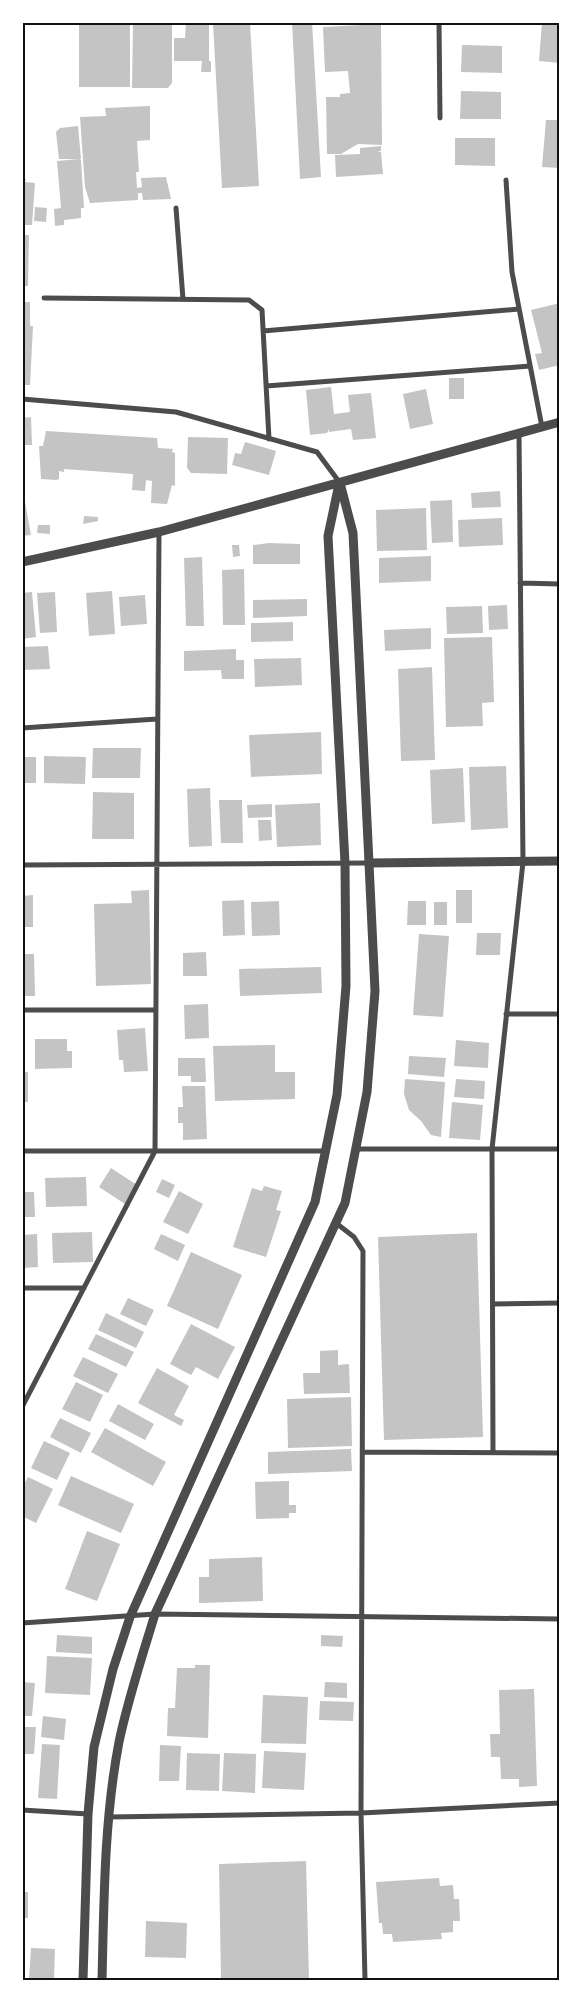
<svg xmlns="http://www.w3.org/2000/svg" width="582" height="2003" viewBox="0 0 582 2003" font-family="Poppins,sans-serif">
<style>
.building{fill:#c4c4c4}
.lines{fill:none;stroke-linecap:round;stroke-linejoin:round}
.minor{stroke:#4c4c4c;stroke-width:5}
.tertiary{stroke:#4c4c4c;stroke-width:9}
.neatline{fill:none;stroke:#111;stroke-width:2}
</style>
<rect width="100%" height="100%" fill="#fff"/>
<!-- building -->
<path class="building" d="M79 22H130V87H79Z
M133 22H172V83L168 88H132Z
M186 22H209V61H211V72H201L202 61H174V38H185Z
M213 22H250L259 186 222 188Z
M292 22H312L321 177 300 179Z
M324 22H340V24L324 25Z
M542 22H560V63L539 61Z
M381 24 382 145 358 144 341 154H327L326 97H340V94L350 93 348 71 325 72 323 27Z
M462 45 502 46V73L461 72Z
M461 91 501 92V119H460Z
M150 106V140L137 141 139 172H136L137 188 142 187 141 178 166 177 171 199 143 200 142 193H138V200L90 203 85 187 80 117 106 116 105 108Z
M546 120H560V168L542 167Z
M78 126 81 159H59L56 132 60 128Z
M455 138H495V166L455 165Z
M381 146V151H377L381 152 383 174 336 177 335 155 360 154V148Z
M79 159 81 160 84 208H81V218L64 220V225L55 226 54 209 61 208 57 161Z
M22 179H26L25 182 35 183 32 225H22Z
M35 207 47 208 46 222 34 221Z
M22 235H29L28 286H22Z
M22 302H30V326H33L30 385H22Z
M560 303V365L539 370 535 354 542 353 531 310Z
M449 378H464V399H449Z
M331 387 334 414 350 412 348 395 371 393 376 438 353 440 351 429 329 432V429L327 433 310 435 306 390Z
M426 389 433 424 410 429 403 394Z
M31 417 32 445H22V418Z
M46 431 157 438 158 448 173 449 172 452 175 453V486L172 485 167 504 151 503 152 481 146 480 145 491 132 490 133 474 64 469V472L59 471V479L56 480 41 479 39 446H43Z
M188 437 228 438 227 474 191 473 187 468Z
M245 442 276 451 269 475 232 465 235 453 241 454Z
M22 485 31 535 22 536Z
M500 491 501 507 472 508 471 493Z
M452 500 453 542 432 543 430 501Z
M426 508 427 550 377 551 376 510Z
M84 516 98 517V521L83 524Z
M502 518 503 545 459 547 458 520Z
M38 525H50V534L37 533Z
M269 543 300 544V564H253V545Z
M232 545H239L240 556 233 557Z
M431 556V581L379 583V558Z
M202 557 204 626H186L184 558Z
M244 569 245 625H223L222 570Z
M112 591 115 634 89 636 86 593Z
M32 592 36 637 22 639V593Z
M55 592 57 632 40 633 37 593Z
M145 595 147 624 121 626 119 597Z
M307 599V616L253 618V600Z
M507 605 508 629 489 630 488 606Z
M482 606 483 633 447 634 446 607Z
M293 622V641L251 642V623Z
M431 628V649L385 651 384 630Z
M492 637 494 702 482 703 483 726 446 727 444 638Z
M48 646 50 669 22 670V647Z
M236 649V660H244V679H222L221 670 184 671V651Z
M301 658 302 685 255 687 254 659Z
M432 667 435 760 401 761 398 669Z
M321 732 322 774 251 777 249 735Z
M93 748H141L140 778H92Z
M44 756 86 757 85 784 44 783Z
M22 757H36V783H22Z
M506 766 508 828 471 830 469 767Z
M463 768 465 822 432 824 430 770Z
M210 788 212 846 189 847 187 789Z
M93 792 134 793V839H92Z
M219 800H242L243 843H221Z
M320 803 321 845 277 847 275 805Z
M272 804V817L248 818 247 805Z
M258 820H271L272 840 259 841Z
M149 890 151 984 96 986 94 904 132 903 131 891Z
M456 890H472V923H456Z
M33 895V927H22V896Z
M244 900 245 935 223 936 222 901Z
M279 901 280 935 252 936 251 902Z
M408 901H426V925H407Z
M434 902H447V925H434Z
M477 933H501L500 955H476Z
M419 934 449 936 443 1017 413 1015Z
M206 952 207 976H183V953Z
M22 954H34L35 996H22Z
M321 967 322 993 240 996 239 969Z
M208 1004 209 1038 185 1039 184 1005Z
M145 1028 148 1071 124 1072 123 1060H119L117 1030Z
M35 1039H67V1051H72V1068L35 1069Z
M456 1040 489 1043 488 1068 454 1066Z
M275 1045V1072H295V1099L215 1101 213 1046Z
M409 1056 446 1058 444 1077 408 1074Z
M178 1058H205L206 1082H191V1076H178Z
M22 1072H28V1102H22Z
M405 1079 445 1082 441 1137 431 1135 421 1121 409 1110 404 1094Z
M456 1079 485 1081 484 1099 454 1097Z
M182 1086H205L207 1139 183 1140V1123H178V1107H183Z
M452 1102 483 1105 480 1140 449 1138Z
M111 1168 137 1185 125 1204 99 1187Z
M86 1177 87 1206 46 1207 45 1178Z
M162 1179 175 1185 169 1198 156 1192Z
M264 1186 282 1191 276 1210 281 1211 266 1257 233 1247 252 1188 262 1191Z
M179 1191 203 1204 188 1234 163 1222Z
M22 1192H34L35 1217H22Z
M92 1232 93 1262 53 1263 52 1233Z
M477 1233 483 1437 384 1440 378 1237Z
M37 1234 38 1267 22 1268V1235Z
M161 1234 185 1245 178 1261 154 1249Z
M191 1252 242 1275 218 1329 167 1306Z
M128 1298 154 1310 146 1326 120 1314Z
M106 1313 144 1332 136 1348 98 1330Z
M191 1324 235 1347 218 1379 196 1367 191 1375 170 1364Z
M96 1334 134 1352 126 1367 88 1349Z
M338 1350V1365L349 1364 350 1393 304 1394 303 1373H320V1351Z
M83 1357 118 1374 108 1393 73 1376Z
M157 1368 189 1386 174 1415 184 1420 181 1426 138 1403Z
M76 1382 103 1395 90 1422 62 1409Z
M351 1397 352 1446 288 1448 287 1399Z
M118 1404 154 1424 145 1440 109 1421Z
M60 1418 91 1433 81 1453 50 1437Z
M105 1428 166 1462 153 1486 91 1452Z
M44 1441 70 1453 57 1480 31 1468Z
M351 1449 352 1471 268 1474V1452Z
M71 1476 134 1504 121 1533 58 1505Z
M28 1477 53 1489 36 1523 22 1516V1488Z
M289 1481V1505H296V1513H289V1518L256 1519 255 1482Z
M87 1531 120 1544 97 1601 65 1589Z
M262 1557 263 1601 199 1603V1577H209V1559Z
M57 1635 92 1637V1654L56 1652Z
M321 1635 343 1636 342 1647 321 1646Z
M47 1656 92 1658 90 1695 45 1693Z
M195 1665H210L208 1738 167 1736 168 1708H175L177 1668H195Z
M22 1682 35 1683 32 1716H22Z
M325 1682 347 1683V1698L324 1697Z
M534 1689 537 1786 519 1787V1779H501L500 1757H491L490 1734H500L499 1690Z
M263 1695 308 1697 306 1744 261 1743Z
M320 1701 354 1702 353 1721 319 1720Z
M43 1716 66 1719 64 1740 41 1737Z
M22 1727H36L34 1754H22Z
M42 1744 60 1745 57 1799 38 1798Z
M160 1745 181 1746 179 1781H159Z
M264 1751 306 1753 304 1790 262 1788Z
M187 1753 220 1754 219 1791 186 1790Z
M224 1753 256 1754 255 1793 222 1791Z
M306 1861 309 1980H221L219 1864Z
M439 1878 440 1886 453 1885 454 1899H459L460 1921H453V1932L441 1933 442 1939 393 1942 392 1934H383L382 1923H379L376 1882Z
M22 1892H28V1918H22Z
M146 1921 187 1923 186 1958 145 1957Z
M31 1948 55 1949 54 1980H29Z"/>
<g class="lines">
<!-- minor -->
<path class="minor" d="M439 22 440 118
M506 180 512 272 542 427
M176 208 183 299
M44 298 249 300 262 310 269 439
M263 331 519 309
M266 386 530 366
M22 399 176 412 317 452 340 483
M520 583 560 584
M22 728 157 719
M22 865 369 863
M22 1010H156
M506 1014H560
M356 1149H560
M22 1151H325
M336 1223 354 1237 363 1251 361 1813 365 1980
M22 1288H84
M493 1304 560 1303
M22 1407 155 1151 159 532
M363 1452 560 1453
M493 1452 492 1149 523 862 519 433
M22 1623 155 1614 560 1619
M22 1810 88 1814
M109 1817 361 1813 560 1803"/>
<!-- tertiary -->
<path class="tertiary" d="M22 562 159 532 560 422
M369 863 560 861
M83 1980 88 1814 94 1747 113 1669 130 1617 315 1202 337 1095 346 986 345 863 328 536 339 484
M102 1980C104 1901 104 1820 119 1742 128 1699 142 1657 155 1614L345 1203 367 1092 375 991 368 842 353 533 340 483"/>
</g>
<!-- border -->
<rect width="582" height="2003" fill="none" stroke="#ffffff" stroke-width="48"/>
<rect x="24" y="24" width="534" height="1955" class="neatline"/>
</svg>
